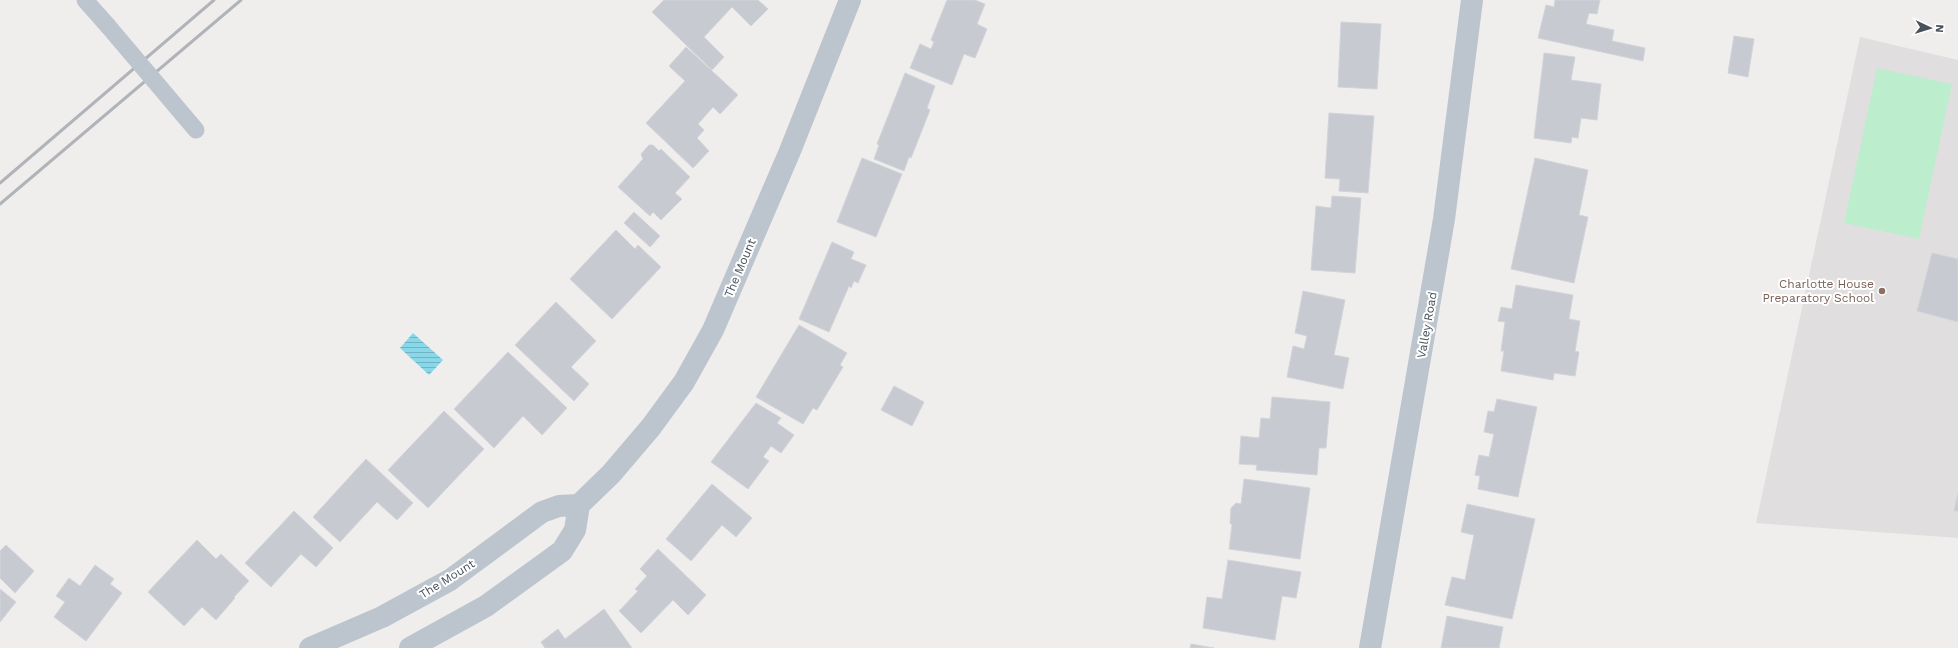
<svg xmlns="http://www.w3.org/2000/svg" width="1958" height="648" viewBox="0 0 1958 648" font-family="'Work Sans',sans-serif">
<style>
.education{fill:#e1dedf}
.pitch{fill:#bceece}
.water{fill:url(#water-rules)}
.building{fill:#c7cad0;stroke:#d1d4d9}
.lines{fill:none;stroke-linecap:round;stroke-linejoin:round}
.service{stroke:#bcc5cd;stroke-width:17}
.minor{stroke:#bcc5cd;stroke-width:22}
.rail{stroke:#b0b3b8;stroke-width:3}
.service-bridge{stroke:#bcc5cd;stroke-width:17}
.education-dot{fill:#8d6e63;stroke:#fff;stroke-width:1.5}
.labels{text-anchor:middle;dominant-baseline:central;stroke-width:4;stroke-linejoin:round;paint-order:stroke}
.street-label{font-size:12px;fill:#46515b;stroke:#fff}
.education-label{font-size:12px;fill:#785e54;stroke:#fff;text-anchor:end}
</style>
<defs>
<pattern id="water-rules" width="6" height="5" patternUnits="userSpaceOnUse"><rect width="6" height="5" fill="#89d8ea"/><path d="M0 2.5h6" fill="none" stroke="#72b2c1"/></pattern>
</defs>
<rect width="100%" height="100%" fill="#f0eded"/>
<!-- education -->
<path class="education" d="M1860 37 1958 60V538L1756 523Z"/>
<!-- pitch -->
<path class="pitch" d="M1877 68 1952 84 1919 239 1844 223Z"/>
<!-- water -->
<path class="water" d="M413 333 443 360 429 375 400 348Z"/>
<!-- building -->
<path class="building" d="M664 0H758L768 9 751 26 732 7 704 37 724 57 712 70 652 12Z
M947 0H975L985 4 977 24 987 29 975 58 964 54 952 85 910 68 920 44 931 49 934 42 931 40Z
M1555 0H1600L1597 14 1589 13 1586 24 1614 30 1612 41 1645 48 1643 61 1538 38 1546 5 1554 7Z
M1341 22 1381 24 1377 89 1338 87Z
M1734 36 1754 39 1748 77 1728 73Z
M686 47 738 95 720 114 713 107 698 124 704 130 697 138 709 151 693 168 646 123 685 81 669 66Z
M1544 53 1575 57 1571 80 1601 84 1597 120 1581 118 1578 138 1572 137 1571 143 1534 138Z
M905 73 935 86 927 108 930 110 911 158 909 157 904 171 874 159 879 145 877 144Z
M1329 113 1374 116 1368 193 1339 191 1340 179 1325 178Z
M649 145H653L659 151 661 149 690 177 675 193 682 199 661 220 653 212 650 216 618 187 643 159 641 154Z
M862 158 902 174 876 237 837 222Z
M1535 158 1588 170 1579 215 1588 217 1574 283 1511 269Z
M1332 196 1361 198 1355 273 1311 270 1316 206 1331 208Z
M634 212 660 236 650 247 624 223Z
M616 230 635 249 638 245 661 267 612 319 570 279Z
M832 242 854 252 851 259 866 265 858 283 854 281 851 288 849 286 829 332 799 319Z
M1932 253 1958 259V322L1917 311Z
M1516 285 1573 295 1569 319 1580 321 1575 351 1579 352 1575 376 1554 373 1553 380 1501 371 1504 351H1501L1505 322 1498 321 1501 307 1512 309Z
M1303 291 1345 300 1334 355 1349 358 1343 389 1287 377 1293 346 1304 349 1307 336 1295 333Z
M556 302 596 341 571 367 589 384 574 401 515 345Z
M799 325 847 353 840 365 843 367 817 410 813 408 803 424 756 397Z
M508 352 567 408 542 435 523 416 494 448 454 409Z
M894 386 924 402 912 426 881 410Z
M1272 397 1330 402 1326 448H1319L1317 475 1256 470 1257 465 1239 464 1241 436 1259 438 1261 418 1270 419Z
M1497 399 1537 407 1518 497 1478 489 1480 476 1475 475 1479 455 1489 457 1494 434 1484 432 1488 411 1494 412Z
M756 403 781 418 777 423 794 435 781 453 771 446 763 457 769 461 748 489 711 462Z
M444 411 484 449 428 508 388 470Z
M366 459 413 503 397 520 377 502 340 542 313 517Z
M1244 479 1310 488 1300 559 1229 549 1232 525 1230 523 1231 508 1236 503 1241 504Z
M712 484 752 518 736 537 722 525 691 561 666 539Z
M1958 493V511H1954Z
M1467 504 1535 519 1512 619 1445 605 1452 577 1465 580 1474 535 1461 532Z
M294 511 333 548 316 567 301 554 271 587 245 563Z
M197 540 216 559 221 554 249 581 234 597 235 598 216 620 202 607 184 626 148 592Z
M6 545 34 571 15 593 0 578V551Z
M658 549 706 595 688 615 673 600 641 633 619 611 638 591 635 589 647 576 640 569Z
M1228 560 1301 572 1296 598 1282 596 1275 640 1203 628 1207 597 1222 599Z
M95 565 114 579 110 584 122 593 86 641 54 617 65 602 56 596 69 578 80 586Z
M0 589 16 602 0 622Z
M604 609 632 648H545L541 642 558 629 565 639Z
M1447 616 1503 627 1499 648H1441Z
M1191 644 1214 648H1190Z"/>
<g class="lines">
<!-- service -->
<path class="service" d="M85 0 108 26"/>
<!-- minor -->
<path class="minor" d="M310 648 382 617 450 580 542 512 559 506 579 505
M410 648 486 606 562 551 575 530 579 505 611 474 651 427 684 382 713 330 790 151 850 0
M1370 648 1444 219 1472 0"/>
<!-- rail -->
<path class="rail" d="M0 183 214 0
M0 204 241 0"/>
<!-- service-bridge -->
<path class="service-bridge" d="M108 26 196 130"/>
</g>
<!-- markers -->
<circle class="education-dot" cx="1882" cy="291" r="4"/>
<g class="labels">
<!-- street labels -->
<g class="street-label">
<text transform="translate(740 268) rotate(-67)">The Mount</text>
<text transform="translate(1427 325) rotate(-80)">Valley Road</text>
<text transform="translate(447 579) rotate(-32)">The Mount</text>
</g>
<!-- education labels -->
<g class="education-label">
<text x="1874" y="284">Charlotte House<tspan x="1874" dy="14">Preparatory School</tspan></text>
</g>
</g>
<!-- north arrow -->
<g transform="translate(1930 28) rotate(94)" stroke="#ffffff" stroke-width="3" paint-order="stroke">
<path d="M0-3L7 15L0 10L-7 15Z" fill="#46515b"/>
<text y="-6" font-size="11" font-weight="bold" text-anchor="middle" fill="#46515b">N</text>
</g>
</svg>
